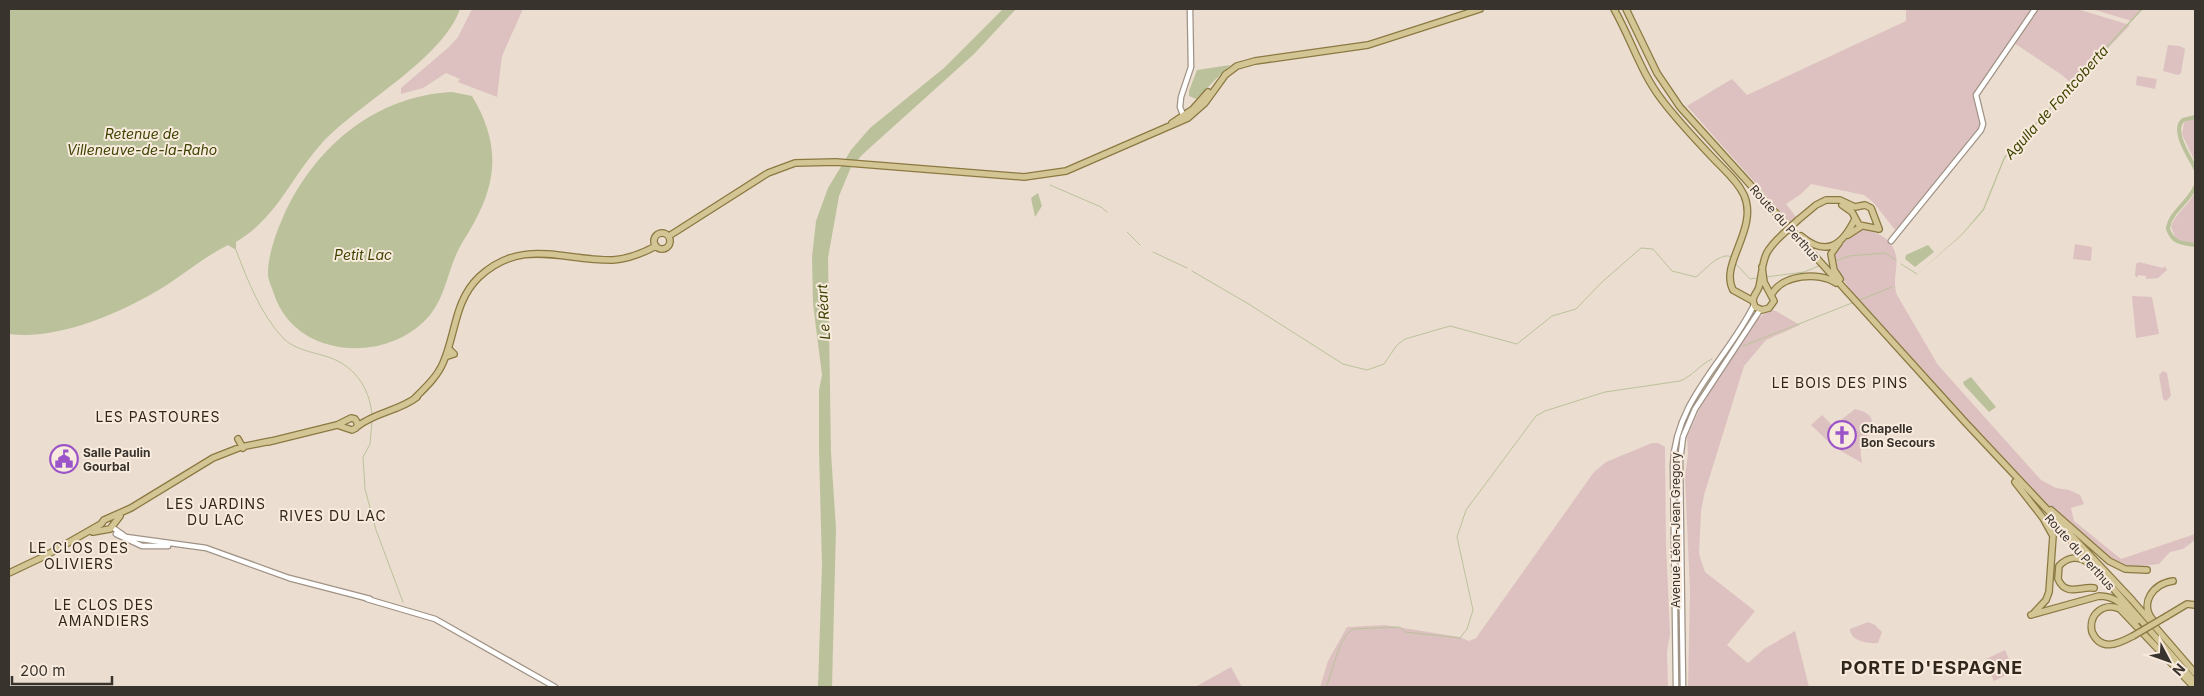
<svg xmlns="http://www.w3.org/2000/svg" width="2204" height="696" viewBox="0 0 2204 696" font-family="Inter,sans-serif">
<style>
.green{fill:#ddc1c0}
.water{fill:#bbc29b}
.lines{fill:none;stroke-linecap:round;stroke-linejoin:round}
.stream{stroke:#bbc29b;stroke-width:1}
.canal{stroke:#bbc29b;stroke-width:4}
.minor-casing{stroke:#a09386;stroke-width:7}
.major-casing{stroke:#8b7942;stroke-width:8}
.minor{stroke:#fff;stroke-width:4.5}
.major{stroke:#d4c595;stroke-width:5.5}
.major-bridge-casing{stroke:#8b7942;stroke-width:8;stroke-linecap:butt}
.major-bridge{stroke:#d4c595;stroke-width:5.5}
.labels{text-anchor:middle;dominant-baseline:central;stroke-width:4;stroke-linejoin:round;paint-order:stroke}
.street-label{font-size:12px;fill:#38332d;stroke:#f8eadc}
.poi-label{font-size:12px;font-weight:bold;fill:#38332d;stroke:#f8eadc;text-anchor:start}
.water-label{font-size:14px;font-style:italic;fill:#3d4300;stroke:#f8eadc}
.neighbourhood-label{font-size:14px;letter-spacing:1px;fill:#31271c;stroke:#f8eadc}
.district-label{font-size:18px;font-weight:bold;letter-spacing:1px;fill:#31271c;stroke:#f8eadc}
</style>
<rect width="100%" height="100%" fill="#ebddcf"/>
<!-- green -->
<path class="green" d="M472 9H523L502 56 497 97 458 82 460 79 446 73 423 88 401 94V88L449 47 458 37Z
M1906 9H2033L1974 94 1981 122 1977 132 1902 227 1895 230 1874 203 1864 195 1811 184 1801 194 1786 204 1797 218 1791 223 1687 106 1732 79 1747 95 1906 21Z
M2037 9H2077L2130 25 2073 85 2062 75 2014 43Z
M2092 9H2143L2132 21Z
M2168 45 2180 46 2185 49 2181 73 2178 75 2163 71Z
M2137 76 2157 79 2155 89 2136 85Z
M2195 118V162L2182 134 2184 122Z
M2195 192V244L2182 242 2175 237 2171 226C2176 213 2189 205 2195 192Z
M1857 230C1874 229 1893 238 1896 256 1898 270 1892 280 1897 295L1938 365 2041 480 2056 488 2069 490 2080 495 2084 504 2071 508 2074 521 2121 559 2195 534V540L2183 549 2170 552 2159 564 2126 568 2111 559 2039 498 1894 340 1855 296 1836 269 1834 255 1836 250Z
M2075 244 2092 247 2091 261 2073 259Z
M2139 262 2163 268 2165 266 2167 270 2158 278 2146 279V276L2138 275 2137 278 2135 275 2136 264Z
M2132 296 2152 297 2159 334 2136 338Z
M1770 310 1776 311 1800 325 1766 340 1744 366 1704 495 1701 512 1699 554 1705 572 1755 611 1727 645 1748 663 1764 649 1795 631 1809 687H1688L1690 591 1685 477 1688 454 1687 437 1699 410 1725 366 1757 319Z
M2163 371 2167 373 2171 396 2166 401 2163 399 2159 375Z
M1855 409C1887 416 1864 435 1861 450 1860 454 1862 459 1862 463L1834 447 1811 425 1822 415 1833 426Z
M1652 443H1658L1665 447 1666 544 1670 634 1667 652 1668 687H1320L1328 661 1347 627 1385 625 1459 637 1469 641 1476 638 1594 472 1606 462Z
M1868 622 1875 625 1882 632 1878 643C1868 644 1850 641 1850 629Z
M2005 650 2014 671 1994 681 1984 660Z
M1231 667 1242 687H1195Z"/>
<!-- water -->
<path class="water" d="M9 9H460C442 60 359 103 322 143 291 177 277 218 236 242V250L228 245C202 258 181 277 157 291 116 315 57 340 9 334Z
M1003 9H1016L974 54 863 154 851 167 839 196 828 258 831 453 836 528 832 687H818L822 565 819 451V390L822 375 813 304 812 257 816 221 828 188 851 150 870 128 944 68Z
M2141 9H2143L2005 158 1984 210 1962 235 1916 275 1962 234 1983 209 2004 157Z
M1230 65 1196 99 1189 96V91L1197 70Z
M452 92 472 96C505 151 495 192 462 243 448 266 447 294 430 315 388 365 295 359 274 294 272 288 269 282 268 276 267 258 276 233 283 217 314 148 374 96 452 92Z
M1038 193 1042 206 1035 217 1031 198Z
M1928 245 1934 252 1915 267 1905 259 1906 255Z
M1751 313 1754 315 1708 385 1682 439 1683 687H1678L1675 458C1681 403 1722 357 1751 313Z
M1971 377 1996 407 1989 412 1964 385 1963 382Z"/>
<g class="lines">
<!-- stream -->
<path class="stream" d="M1050 185 1101 207 1107 212
M1127 232 1140 245
M236 250C247 279 261 315 283 338 294 349 311 352 325 356 353 364 369 386 372 414
M1153 252 1187 268
M1835 261 1849 256 1885 253 1896 260
M1736 264 1750 279 1757 278
M1901 264 1917 274
M1192 271 1247 303 1343 364 1367 370 1384 364 1397 345 1405 339 1450 326 1517 344 1552 316 1576 309 1602 282 1641 248 1653 249 1672 271 1696 277C1705 270 1720 251 1732 257
M1766 277 1804 272 1819 266
M1860 300 1892 287
M1743 346 1852 303
M372 421 370 444 363 457 365 489 376 530 403 602
M1326 687C1333 672 1338 638 1353 629L1400 627 1405 632 1460 638 1467 629 1473 610 1457 537 1466 510 1536 416 1545 411 1605 392 1680 381C1693 376 1699 365 1712 359"/>
<!-- canal -->
<path class="canal" d="M2195 117 2183 120C2171 130 2190 158 2195 168
M2195 187C2189 202 2169 213 2168 229 2173 243 2181 243 2195 245"/>
<defs>
<path id="minor" d="M1186 116 1183 115 1180 107 1181 97 1191 67 1190 9
M1891 241 1981 130 1983 124 1976 95 2035 9
M112 527 126 537 206 548 289 578 370 599
M116 534 142 546H168
M367 599 435 619 555 687
M1676 687 1673 465C1675 400 1727 360 1754 305
M1683 687 1680 461 1683 437 1695 409 1760 310"/>
<path id="major" d="M1614 9C1631 39 1641 73 1662 100 1677 120 1695 139 1712 157 1723 169 1737 180 1744 195 1759 229 1719 264 1733 290L1753 301
M1626 9 1657 73 1680 107 1965 422 2132 600 2195 673
M1225 75 1237 66 1255 61 1368 45 1480 9
M1172 123 1193 109 1208 92
M1842 205 1852 212 1859 225 1879 229
M1798 220 1816 205 1826 200H1840L1855 207 1865 205 1871 208 1879 229
M654 241a8 8 0 1 1 16 0a8 8 0 1 1-16 0Z
M1848 235 1862 226
M669 236 768 173 795 163 836 162 1024 177 1066 171 1188 118 1205 103 1226 74
M1801 236C1826 257 1842 246 1855 219
M1839 243 1831 254 1834 270 1840 279
M1762 267 1764 282 1774 301 1769 308 1762 310 1755 307 1753 301C1753 295 1757 293 1759 287 1765 259 1760 255 1784 233
M1772 294C1782 275 1819 271 1836 283
M448 356 454 354 450 350
M414 399C425 388 437 377 443 363 456 334 454 301 479 277 522 237 563 261 613 260 628 259 643 253 656 246
M358 426C376 412 399 411 417 397
M238 439 243 448
M268 442 337 425 351 418 355 419 358 424 356 428 352 430 337 425
M2015 482 2043 518 2053 536 2049 592 2046 600 2033 614
M2051 510 2109 561 2125 569 2147 570
M93 532 110 529 120 516
M2068 537 2195 682
M2088 563C2079 555 2067 557 2059 566L2058 579C2066 597 2080 586 2094 588
M9 573 45 556 101 524 104 520 131 508 213 458 241 447 271 441
M2031 615 2099 596C2118 596 2125 608 2137 621
M2167 616 2187 604 2195 605
M2153 620C2139 603 2153 584 2173 581
M2133 636C2118 644 2101 652 2092 632 2088 614 2104 602 2120 609L2194 687"/>
</defs>
<!-- minor casing -->
<use href="#minor" class="minor-casing"/>
<!-- major casing -->
<use href="#major" class="major-casing"/>
<!-- minor -->
<use href="#minor" class="minor"/>
<!-- major -->
<use href="#major" class="major"/>
<defs>
<path id="major-bridge" d="M1784 233 1798 220
M2133 636 2167 616"/>
</defs>
<!-- major-bridge casing -->
<use href="#major-bridge" class="major-bridge-casing"/>
<!-- major-bridge -->
<use href="#major-bridge" class="major-bridge"/>
</g>
<!-- icons -->
<defs>
<symbol id="church-ring" viewBox="-11 -11 22 22"><circle r="9.5" fill="#f8eadc" stroke="#9b55c9" stroke-width="1.5"/><path d="M-1.2-6h2.4v3.5h3.3v2.4h-3.3V6h-2.4V-.1h-3.3v-2.4h3.3Z" fill="#9b55c9"/></symbol>
<symbol id="civic-ring" viewBox="-11 -11 22 22"><circle r="9.5" fill="#f8eadc" stroke="#9b55c9" stroke-width="1.5"/><path d="M-.6-6.5H3V-4.5H.6V-3L4-1V1h2V6H-6V1h2V-1L-.6-3ZM-1.2 2.5V6h2.4V2.5Z" fill="#9b55c9"/></symbol>
</defs>
<g fill-rule="evenodd">
<use href="#church-ring" x="1826" y="419" width="32" height="32"/>
<use href="#civic-ring" x="48" y="443" width="32" height="32"/>
</g>
<g class="labels">
<!-- street labels -->
<g class="street-label">
<text transform="translate(1785 223) rotate(48)">Route du Perthus</text>
<text transform="translate(1675 530) rotate(-90)">Avenue Léon-Jean Gregory</text>
<text transform="translate(2080 552) rotate(48)">Route du Perthus</text>
</g>
<!-- poi labels -->
<g class="poi-label">
<text x="1861" y="428">Chapelle<tspan x="1861" dy="14">Bon Secours</tspan></text>
<text x="83" y="452">Salle Paulin<tspan x="83" dy="14">Gourbal</tspan></text>
</g>
<!-- water labels -->
<g class="water-label">
<text transform="translate(2056 102) rotate(-48)">Agulla de Fontcoberta</text>
<text x="142" y="133">Retenue de<tspan x="142" dy="16">Villeneuve-de-la-Raho</tspan></text>
<text x="363" y="254">Petit Lac</text>
<text transform="translate(823 312) rotate(-93)">Le Réart</text>
</g>
<!-- neighbourhood labels -->
<g class="neighbourhood-label">
<text x="1840" y="382">LE BOIS DES PINS</text>
<text x="158" y="416">LES PASTOURES</text>
<text x="216" y="503">LES JARDINS<tspan x="216" dy="16">DU LAC</tspan></text>
<text x="333" y="515">RIVES DU LAC</text>
<text x="79" y="547">LE CLOS DES<tspan x="79" dy="16">OLIVIERS</tspan></text>
<text x="104" y="604">LE CLOS DES<tspan x="104" dy="16">AMANDIERS</tspan></text>
</g>
<!-- district labels -->
<g class="district-label">
<text x="1932" y="667">PORTE D'ESPAGNE</text>
</g>
</g>
<!-- border -->
<rect width="2204" height="696" fill="none" stroke="#38332d" stroke-width="20"/>
<!-- north arrow -->
<g transform="translate(2169 661) rotate(131)" stroke="#f8eadc" stroke-width="4" paint-order="stroke">
<path d="M0-4L9 19L0 12L-9 19Z" fill="#38332d"/>
<text y="-8" font-size="14" font-weight="bold" text-anchor="middle" fill="#38332d">N</text>
</g>
<!-- scale -->
<path d="M12 676v8h100v-8" fill="none" stroke="#38332d" stroke-width="2.5"/>
<text x="20" y="676" font-size="15" fill="#38332d" stroke="#f8eadc" stroke-width="4" paint-order="stroke">200 m</text>
</svg>
